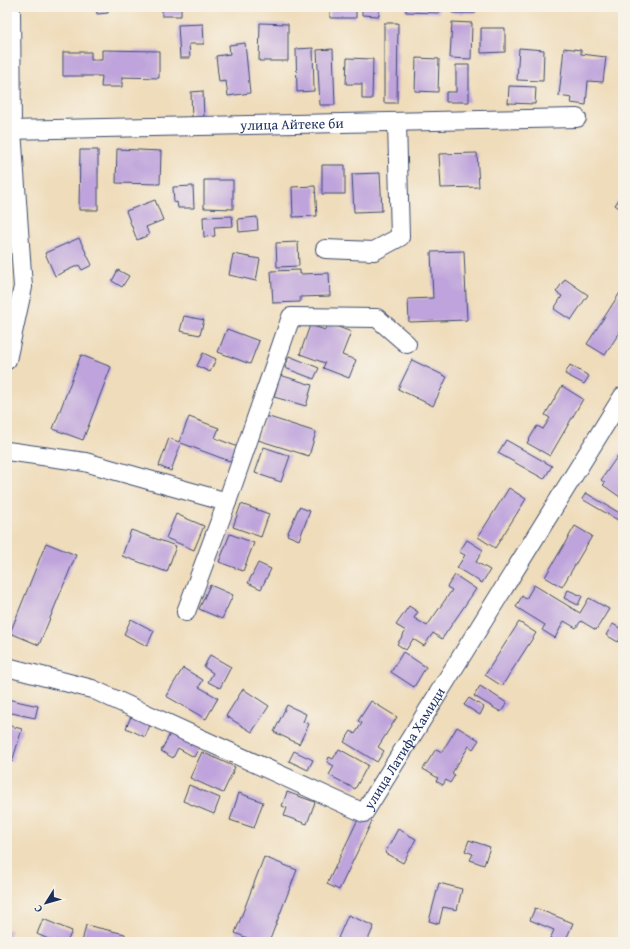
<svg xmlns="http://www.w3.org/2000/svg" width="630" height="949" viewBox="0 0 630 949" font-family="'Gentium Book Plus',serif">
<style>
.building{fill:#bea3dc}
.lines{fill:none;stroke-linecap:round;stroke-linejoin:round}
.minor-casing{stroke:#3b496c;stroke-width:20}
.minor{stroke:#fff;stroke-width:18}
.labels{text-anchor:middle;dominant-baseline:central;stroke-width:3;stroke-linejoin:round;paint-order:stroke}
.street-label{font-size:14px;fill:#1b2f5e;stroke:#f7f3e8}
</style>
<rect width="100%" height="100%" fill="#f7f3e8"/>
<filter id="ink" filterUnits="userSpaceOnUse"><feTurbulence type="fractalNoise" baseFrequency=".025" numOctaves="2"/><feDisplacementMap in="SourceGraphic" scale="8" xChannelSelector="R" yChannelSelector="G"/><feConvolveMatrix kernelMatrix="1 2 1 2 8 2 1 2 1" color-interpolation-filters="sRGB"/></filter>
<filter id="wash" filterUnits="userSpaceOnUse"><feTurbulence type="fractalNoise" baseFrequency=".012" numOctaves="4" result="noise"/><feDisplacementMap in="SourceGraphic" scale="16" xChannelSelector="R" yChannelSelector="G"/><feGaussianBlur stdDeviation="0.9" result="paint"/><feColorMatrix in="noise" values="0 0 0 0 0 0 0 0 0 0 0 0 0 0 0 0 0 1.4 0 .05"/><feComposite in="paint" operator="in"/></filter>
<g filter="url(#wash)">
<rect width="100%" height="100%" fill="#efdcba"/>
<g id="blocks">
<!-- building -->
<path class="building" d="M96 7H108V13L97 14Z
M162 7H181V16H162Z
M330 7H356V18H330Z
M362 7H379V16L362 15Z
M406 7H439V13L406 12Z
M452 7H476V13H452Z
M452 22 472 23 471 59 450 58Z
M260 23 288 24V61H259Z
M384 23H398L397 103H384Z
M203 24 204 44H189L190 58H180L178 25Z
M481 28H505V52L481 53Z
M245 43 250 93 228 96 226 81 219 82 216 56 230 54 229 45Z
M313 48 314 91 297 92 296 49Z
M519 48 544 50 543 81 517 80Z
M564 48 581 50V54L606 57 603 82 588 81 586 105 571 103 572 98 559 96Z
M333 49 335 105H320L317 50Z
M102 50 159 51V78L122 77V87H101L102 76H63V52H91V60H102Z
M347 58 373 59 372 99H362V84H346Z
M416 58 439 59 438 92 415 91Z
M456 65H469V102H446V92H456Z
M509 86 536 87 535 104 508 103Z
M203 91 204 118 192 119 191 92Z
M117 149 161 151 160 184 116 183Z
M80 150H98V210H79Z
M477 153 479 187 441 188 439 154Z
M322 165H345V194H322Z
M380 173 382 211 354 212 352 174Z
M204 180H233V209L204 208Z
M193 186 194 208H178L177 202 174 203 173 187Z
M315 186 317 216 293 217 292 187Z
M623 194V211L615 205Z
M155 200 163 220 146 227 149 235 137 240 126 211Z
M232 216 233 226 214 227 215 236 204 237 203 217Z
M257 217 258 230 239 232 238 219Z
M79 238 92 265 82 270 79 265 55 276 45 253Z
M298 242 299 266 277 267 276 243Z
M464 251 467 320 409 322 408 299 433 298 431 252Z
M233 254 260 259 256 281 229 275Z
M118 270 129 276 122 287 112 281Z
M300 270V274L329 273 330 296 300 297V302L273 303 271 271Z
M565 279 588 295 571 320 554 309 562 296 556 292Z
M623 288V327L605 355 587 344Z
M184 316 204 320 200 335 180 331Z
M328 323 351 332 342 355 356 360 349 378 323 368 325 363 300 354 310 325 325 330Z
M227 329 259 341 250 364 218 352Z
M203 353 216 359 210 372 197 366Z
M81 355 111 367 83 440 53 429Z
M289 356 319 368 314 379 285 368Z
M412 360 447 377 433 406 398 389Z
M570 365 589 376 584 384 565 374Z
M280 375 312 385 306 406 274 397Z
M562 386 583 399 550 456 527 443 537 426 543 429 550 418 545 415Z
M266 416 316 432 309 456 258 440Z
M189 417 219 428 215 438 238 447 232 462 181 443 171 471 159 466 169 438 179 442Z
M506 440 552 466 544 479 498 453Z
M264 447 290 456 281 482 255 473Z
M623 448V493L620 497 603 485 605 483 601 480Z
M509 488 526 499 495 548 478 537Z
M586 493 623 515V523L582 499Z
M241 504 269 514 261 537 233 527Z
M299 507 310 511 299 540 287 535Z
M176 514 204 526 194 550 166 538Z
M575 526 592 536 562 587 545 577Z
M131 530 176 546 167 572 122 556Z
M230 534 254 543 243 571 219 562Z
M467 540 483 550 476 562 490 570 482 583 457 568 465 555 459 552Z
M46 543 76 555 39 645 10 633Z
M258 563 271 569 261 589 248 583Z
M455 575 476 589 442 639 433 633 424 646 413 639 406 650 397 644 406 631 396 625 409 606 418 612 414 618 427 626 452 590 447 587Z
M210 585 233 595 222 619 199 609Z
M534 585 580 613 589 598 609 609 596 630 581 621 576 628 564 621 555 638 542 630 545 625 516 607 522 596 526 599Z
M568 590 582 596 578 605 564 598Z
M131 619 154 631 147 646 124 634Z
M519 622 536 633 502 686 485 675Z
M613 624 623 630V634L618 642 606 635Z
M403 652 426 667 414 687 391 672Z
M210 655 231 667 220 688 208 682 213 673 204 667Z
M183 668 203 680 199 687 218 698 206 719 166 696Z
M480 686 507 703 501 712 474 696Z
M243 689 269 706 252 732 226 716Z
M469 698 484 707 480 715 464 705Z
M7 699 38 706 35 718 7 712Z
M371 701 397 717 378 747 384 751 377 762 344 742 351 731 355 734 362 723 358 721Z
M287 705 306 714 303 722 309 724 299 744 274 732Z
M132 714 151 723 145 737 126 728Z
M7 725 22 729 12 762 7 760Z
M457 727 479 740 473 749 469 746 452 773 455 775 450 783 446 780 443 785 436 781 438 778 423 769 436 749 442 752Z
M172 730 200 746 194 757 178 748 173 758 161 751Z
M339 749 368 765 355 789 329 775 334 766 327 762 329 757 333 759Z
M294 751 313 760 308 770 289 761Z
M202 752 235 767 223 793 190 778Z
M189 785 220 798 214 814 183 801Z
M287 792 315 802 307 824 284 816 287 808 282 806Z
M239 793 263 802 254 828 230 820Z
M360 815 372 821 339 890 327 884Z
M398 829 416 839 403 863 385 853Z
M469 840 490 847 484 865 470 860 473 854 465 851Z
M264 857 297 870 269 942H257L235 933Z
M439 883 462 889 457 910 443 907 439 924 429 921Z
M535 908 573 923 565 942H558L550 939 554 930 530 920Z
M348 915 374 926 367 942H348L338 938Z
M43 919 72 931 67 942H55L37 934Z
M86 925 125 934 124 942H82Z
M7 929 11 931 7 940Z"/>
</g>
</g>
<g filter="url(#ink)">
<use href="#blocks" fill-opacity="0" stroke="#3b496c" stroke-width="1"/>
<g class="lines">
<defs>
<g id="minor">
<path id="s1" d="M7 130 577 118"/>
<path d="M325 249 374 251 400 237 397 122"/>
<path d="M7 360 23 287 12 130 11 7"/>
<path d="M7 451 85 462 227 502 186 612"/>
<path d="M227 502 291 317 377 318 407 344"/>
<path id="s2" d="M7 667 92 689 364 813 623 396"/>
</g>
</defs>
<!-- minor casing -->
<use href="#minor" class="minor-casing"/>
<!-- minor -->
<use href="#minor" class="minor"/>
</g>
</g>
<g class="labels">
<!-- street labels -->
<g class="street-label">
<text stroke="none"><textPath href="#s1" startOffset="285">улица Айтеке би</textPath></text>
<text stroke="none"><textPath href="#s2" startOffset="463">улица Латифа Хамиди</textPath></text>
</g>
</g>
<!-- margin -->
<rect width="630" height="949" fill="none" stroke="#f7f3e8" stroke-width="24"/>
<!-- north arrow -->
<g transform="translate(46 903) rotate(233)" stroke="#f7f3e8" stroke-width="3" paint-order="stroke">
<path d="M0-3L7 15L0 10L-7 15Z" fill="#1b2f5e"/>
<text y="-6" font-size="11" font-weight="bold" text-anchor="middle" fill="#1b2f5e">С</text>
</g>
</svg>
